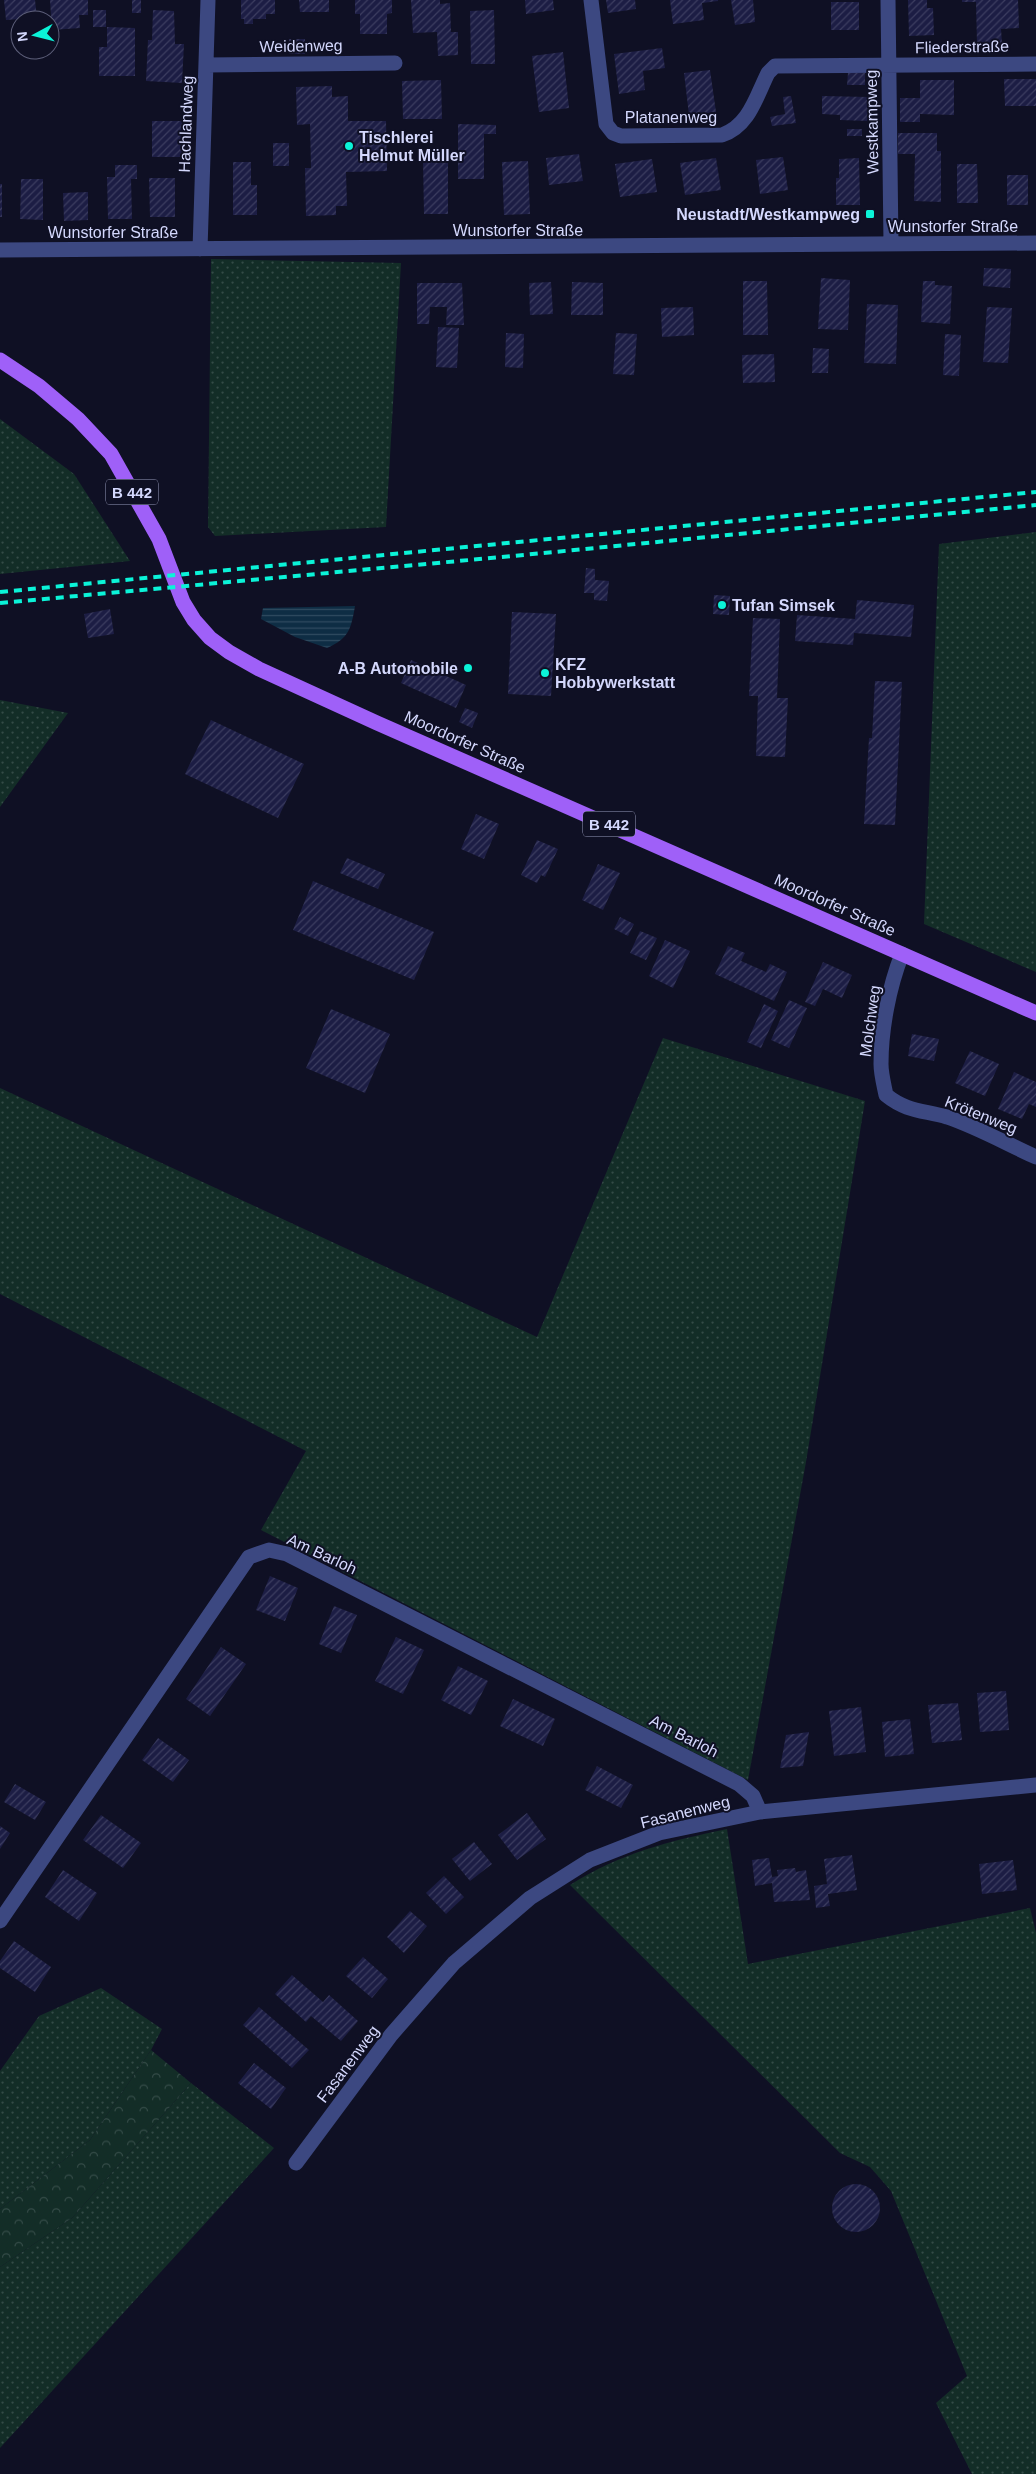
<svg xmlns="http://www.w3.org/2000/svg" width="1036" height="2474" viewBox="0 0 1036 2474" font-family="Helvetica,sans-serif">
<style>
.grass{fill:url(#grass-dots)}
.forest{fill:url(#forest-crowns)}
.water{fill:url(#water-rules)}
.building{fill:url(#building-hatch)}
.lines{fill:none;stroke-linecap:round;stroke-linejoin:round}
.minor{stroke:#3c4881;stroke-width:15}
.major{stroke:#9f60f8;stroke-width:15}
.rail{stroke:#0bf3d8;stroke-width:4;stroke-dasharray:8 6;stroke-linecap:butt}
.poi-dot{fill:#0bf3d8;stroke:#0f1024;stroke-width:2}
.labels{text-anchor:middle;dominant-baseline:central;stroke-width:4;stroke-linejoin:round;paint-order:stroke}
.shield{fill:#0f1024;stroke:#999cbc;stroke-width:1}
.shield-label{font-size:15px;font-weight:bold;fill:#d4d8fd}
.street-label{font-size:16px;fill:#d4d8fd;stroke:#0f1024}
.poi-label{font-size:16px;font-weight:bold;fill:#d4d8fd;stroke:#0f1024;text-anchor:start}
</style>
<defs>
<pattern id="grass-dots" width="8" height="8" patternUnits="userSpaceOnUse" patternTransform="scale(1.25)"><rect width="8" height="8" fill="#132d27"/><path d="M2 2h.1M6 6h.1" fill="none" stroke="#344b47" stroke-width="1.8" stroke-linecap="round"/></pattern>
<pattern id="forest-crowns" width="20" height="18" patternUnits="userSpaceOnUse" patternTransform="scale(1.25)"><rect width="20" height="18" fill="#132d27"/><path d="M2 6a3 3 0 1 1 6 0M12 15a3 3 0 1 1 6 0" fill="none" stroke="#344b47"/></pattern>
<pattern id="water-rules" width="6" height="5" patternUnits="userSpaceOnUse" patternTransform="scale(1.25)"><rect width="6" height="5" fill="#0e2d44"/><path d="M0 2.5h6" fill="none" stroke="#304b60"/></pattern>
<pattern id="building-hatch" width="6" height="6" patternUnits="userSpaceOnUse" patternTransform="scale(1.25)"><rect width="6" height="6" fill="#1c1d44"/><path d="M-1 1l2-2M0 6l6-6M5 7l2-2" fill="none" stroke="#3c3d60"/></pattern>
</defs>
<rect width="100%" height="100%" fill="#0f1024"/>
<!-- grass -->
<path class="grass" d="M211 259 401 263 386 527 215 536 208 527Z
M0 419 74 474 130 561 0 574Z
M1036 532V972L924 924 939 544Z
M0 700 68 713 0 807Z
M663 1038 865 1101 806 1462 748 1780 261 1530 306 1451 0 1294V1088L537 1337Z
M727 1829 748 1964 1030 1908 1036 1933V2474H972L936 2403 967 2376 891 2191 870 2167 840 2153 570 1885C620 1853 670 1841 727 1829Z
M101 1988 162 2029 151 2050 90 2140 0 2209V2071L39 2016Z
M191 2083 274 2148 0 2448V2267L72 2218Z"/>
<!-- forest -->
<path class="forest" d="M151 2050 191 2083 72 2218 0 2267V2209L90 2140Z"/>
<!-- water -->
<path class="water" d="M355 606C351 629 349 638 327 648L295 637 261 619 263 608Z"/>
<!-- building -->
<path class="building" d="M4 0H35L37 18 6 20Z
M50 0H88V15H79L80 28 52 30Z
M132 0H141V13H132Z
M241 0H275V14H266V19H253V24H244V19H241Z
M299 0H329V12H300Z
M355 0H392V13L387 14V34H360V14H355Z
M411 0H440V4L450 3 451 32H458V55L438 56 437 32 413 33Z
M525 0H553L554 10 526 14Z
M606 0H635L636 9 608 13Z
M670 0H718V1L702 3 704 20 673 24Z
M731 0H753L755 22 735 25Z
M908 0H927V8H933L934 35 909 36Z
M962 0H1018L1019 28 1001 29 1002 43 977 44 976 2H962Z
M831 2H859V30H831Z
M93 10H106V27H93Z
M153 10 174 11 175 44H184L182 83 146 81 148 40H152Z
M494 10 495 64H471L470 11Z
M107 27 135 28V76H99V47H107Z
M289 39H305V54H289Z
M662 48 665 68 643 71 645 90 619 94 614 54Z
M563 52 569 108 539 112 532 56Z
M710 70 716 112 689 115 684 73Z
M848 73H865V85H847Z
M1004 79H1036V106H1005Z
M441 80 442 119H403L402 81Z
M920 80H954V115L920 114V122H900V98H920Z
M332 86V97L348 96V121H386L387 171 346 172 347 206H336V215L306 216 305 168H311L310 124 297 125 296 87Z
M791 96 796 123 772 126 770 117 785 114 783 97Z
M822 96 869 97 868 121 840 120V115L822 114Z
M152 121H183L182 157H152Z
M458 124 496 125V134H484V179H458Z
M847 129H862V136H847Z
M898 133H937V151H941V202L914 201 915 154H898Z
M273 143H289V166H273Z
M579 154 583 181 549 185 546 158Z
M783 157 788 190 760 194 756 160Z
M716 158 721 190 685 195 680 163Z
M859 158 860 205H836V178H839V159Z
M652 159 657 192 620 197 615 164Z
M423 160H448V214H424Z
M528 161 530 214 504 215 502 162Z
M233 162H251V185H257V215H233Z
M957 164H977L978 203H957Z
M115 165H137V179H131L132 219H108L107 177H115Z
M1007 175H1028V205H1007Z
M149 178H175V217H150Z
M21 179H43V220L20 219Z
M0 184H2V217H0Z
M88 192V220L64 221 63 193Z
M984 268 1011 269 1010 288 983 286Z
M821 278 850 280 848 330 818 329Z
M743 281H767L768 335H743Z
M923 281H935V285L952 286 950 324 921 322Z
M551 282 553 314 530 315 529 283Z
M572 282 603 283V315H571Z
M417 283H462L464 325H446L447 307H430L429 324H417Z
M867 304 898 305 896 364 864 363Z
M693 307 694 335 662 337 661 308Z
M987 307 1012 308 1008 363 983 362Z
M438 327 459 328 457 368 436 367Z
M506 333 524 334 523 368 505 367Z
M616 333 637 334 634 375 613 374Z
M945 334 961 335 959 376 943 375Z
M813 348 829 349 828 373H812Z
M774 354 775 382 743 383 742 355Z
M586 568 595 569V580L609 581 607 601 594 600V593H584Z
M714 595 730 596 729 615 713 614Z
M857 600 914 605 911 637 854 633 853 645 795 641 797 615 855 619Z
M110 609 114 634 88 638 84 614Z
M512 612 556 614 551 696 508 694Z
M753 618 780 619 777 698H788L785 757 756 756 758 696H749Z
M411 660 466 685 456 708 401 683Z
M875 681 902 682 895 825 864 824 869 738H872Z
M465 708 478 713 472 728 459 722Z
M211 720 304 764 278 818 185 774Z
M476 814 499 824 484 859 461 849Z
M537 840 558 849 545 877 541 875 537 883 521 875Z
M347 858 385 874 378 889 340 873Z
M598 864 620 873 603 910 582 900Z
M313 881 434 932 414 980 293 930Z
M620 917 634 924 628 936 614 929Z
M640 931 657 938 646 960 630 953Z
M665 940 690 951 673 988 649 976Z
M728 946 745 953 741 961 766 972 770 964 787 972 774 1001 715 974Z
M823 962 852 975 842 998 823 989 815 1006 805 1002Z
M789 1000 807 1008 789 1048 771 1040Z
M764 1004 778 1011 761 1048 747 1042Z
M331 1009 390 1034 365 1093 306 1068Z
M912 1034 939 1039 934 1061 908 1056Z
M970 1051 999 1064 985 1096 955 1083Z
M1014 1072 1036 1082V1107L1029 1104 1022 1119 998 1109Z
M270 1576 298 1588 285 1621 256 1610Z
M334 1606 357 1615 341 1653 319 1644Z
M396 1637 424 1650 403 1694 375 1681Z
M221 1647 246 1664 210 1716 186 1699Z
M458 1666 488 1681 471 1715 441 1700Z
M1006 1691 1009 1730 980 1732 977 1693Z
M513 1699 555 1719 543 1746 500 1726Z
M958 1703 962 1740 932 1743 928 1705Z
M861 1707 866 1752 834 1756 829 1711Z
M910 1719 914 1754 885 1757 882 1722Z
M809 1732 803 1766 780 1768 786 1735Z
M158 1738 189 1760 173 1782 142 1760Z
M597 1766 633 1785 621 1808 585 1790Z
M15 1784 46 1802 35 1820 4 1802Z
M527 1813 546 1839 517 1860 498 1835Z
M101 1815 141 1843 123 1868 83 1840Z
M0 1826 10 1833 0 1849Z
M474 1842 492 1864 470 1881 452 1859Z
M852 1855 857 1890 828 1894 830 1906 816 1908 814 1886 827 1884 824 1859Z
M769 1858 772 1877 778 1876 777 1870 795 1868 796 1872 806 1870 810 1900 774 1902 772 1883 755 1886 752 1860Z
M1013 1860 1017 1890 982 1894 979 1864Z
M63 1870 97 1893 79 1921 45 1897Z
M444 1876 464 1897 446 1914 426 1893Z
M410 1911 427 1926 404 1953 387 1937Z
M14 1941 51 1967 35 1992 0 1968V1961Z
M363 1957 388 1979 372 1998 346 1976Z
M292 1975 323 2002 329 1995 358 2021 341 2041 311 2016 306 2022 275 1994Z
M259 2007 309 2050 292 2068 243 2025Z
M254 2063 286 2088 271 2109 238 2083Z
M832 2208a24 24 0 1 1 48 0a24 24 0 1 1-48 0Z"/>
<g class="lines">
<!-- minor -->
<path class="minor" d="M591 0 606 124 613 133 621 136 722 135C749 126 756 97 768 73L775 66 1036 64
M888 0 891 244
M206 65 395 63
M200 249 208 0
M0 250 1036 243
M902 954C889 987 881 1029 881 1064 881 1074 884 1085 886 1095 907 1112 923 1110 947 1117 977 1127 1007 1144 1036 1157
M0 1921 249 1557 269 1550 287 1554 739 1784 753 1796 760 1812
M296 2163 391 2035 454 1963 530 1898 590 1860 659 1833 760 1812 1036 1785"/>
<!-- major -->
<path class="major" d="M0 360 39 386 78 419 111 454 159 539 183 602 194 620 210 638 229 652 259 669 377 723 1036 1013"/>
<!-- rail -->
<path class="rail" d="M0 592 1036 492
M0 603 513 556 1036 505"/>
</g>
<!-- markers -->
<g class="poi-dot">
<circle cx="349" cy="146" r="5"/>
<rect x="865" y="209" width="10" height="10" rx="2.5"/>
<circle cx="722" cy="605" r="5"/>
<circle cx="468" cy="668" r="5"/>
<circle cx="545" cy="673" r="5"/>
</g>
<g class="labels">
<!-- shield labels -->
<g class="shield">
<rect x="106" y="479.5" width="52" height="25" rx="4"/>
<rect x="583" y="811.5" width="52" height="25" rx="4"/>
</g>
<g class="shield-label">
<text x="132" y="492">B 442</text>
<text x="609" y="824">B 442</text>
</g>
<!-- street labels -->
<g class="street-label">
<text transform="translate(301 46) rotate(-1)">Weidenweg</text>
<text transform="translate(962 47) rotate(-1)">Fliederstraße</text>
<text x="671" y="117">Platanenweg</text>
<text transform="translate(872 122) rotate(-91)">Westkampweg</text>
<text transform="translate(186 124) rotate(-88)">Hachlandweg</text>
<text x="953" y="226">Wunstorfer Straße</text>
<text x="518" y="230">Wunstorfer Straße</text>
<text x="113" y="232">Wunstorfer Straße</text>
<text transform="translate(465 742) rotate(24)">Moordorfer Straße</text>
<text transform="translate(835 905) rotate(24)">Moordorfer Straße</text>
<text transform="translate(870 1021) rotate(-82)">Molchweg</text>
<text transform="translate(981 1115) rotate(22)">Krötenweg</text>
<text transform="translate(322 1554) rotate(25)">Am Barloh</text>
<text transform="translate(684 1736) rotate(27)">Am Barloh</text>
<text transform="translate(685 1812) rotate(-14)">Fasanenweg</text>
<text transform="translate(348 2064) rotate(-53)">Fasanenweg</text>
</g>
<!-- poi labels -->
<g class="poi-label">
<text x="359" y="137">Tischlerei<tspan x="359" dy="18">Helmut Müller</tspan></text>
<text x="860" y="214" text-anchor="end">Neustadt/Westkampweg</text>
<text x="732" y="605">Tufan Simsek</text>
<text x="555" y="664">KFZ<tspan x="555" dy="18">Hobbywerkstatt</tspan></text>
<text x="458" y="668" text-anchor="end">A-B Automobile</text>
</g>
</g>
<!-- north arrow -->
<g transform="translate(35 35) rotate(263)"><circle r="24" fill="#0f1024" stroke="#5e607b"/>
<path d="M0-4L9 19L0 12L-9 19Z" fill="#0bf3d8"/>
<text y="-8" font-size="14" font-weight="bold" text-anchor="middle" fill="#d4d8fd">N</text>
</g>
</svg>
